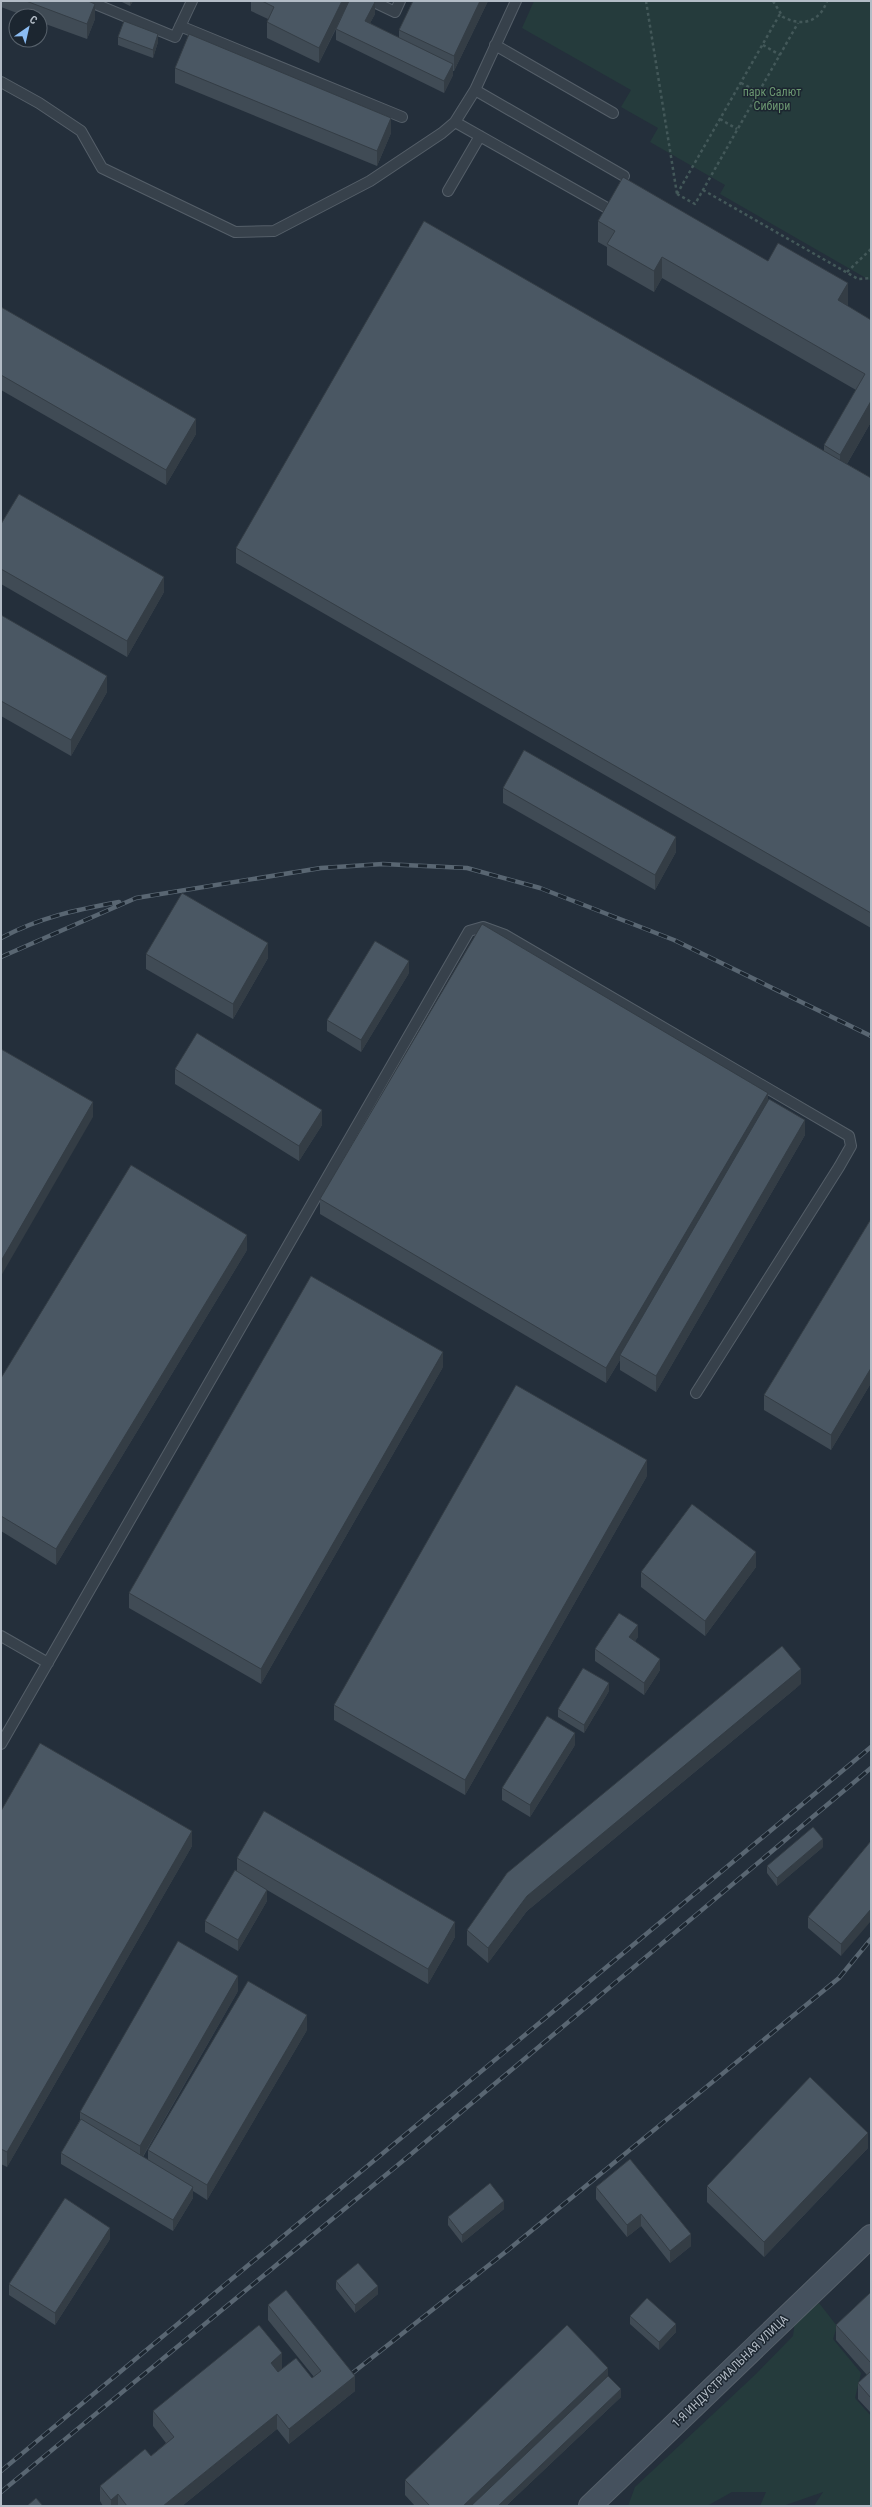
<svg xmlns="http://www.w3.org/2000/svg" width="872" height="2507" viewBox="0 0 872 2507" font-family="'Roboto Condensed',sans-serif">
<style>
.green{fill:#253b3c}
.lines{fill:none;stroke-linecap:round;stroke-linejoin:round}
.service-casing{stroke:#555f69;stroke-width:12}
.secondary-casing{stroke:#555f69;stroke-width:24}
.path{stroke:#435859;stroke-width:2.5;stroke-dasharray:3 3;stroke-linecap:butt}
.service{stroke:#37414b;stroke-width:10}
.secondary{stroke:#45515e;stroke-width:22}
.rail-casing{stroke:#596672;stroke-width:4.5}
.rail{stroke:#1c2630;stroke-width:3;stroke-dasharray:9;stroke-linecap:butt}
.wall{fill:#404b55}
.shaded-wall{fill:#343d45}
.building{fill:#4a5763;stroke:#343d45}
.labels{text-anchor:middle;dominant-baseline:central;stroke-width:3;stroke-linejoin:round;paint-order:stroke}
.park-label{font-size:12px;fill:#6b9771;stroke:#1c2630}
.street-label{font-size:12px;fill:#b3bcc6;stroke:#1c2630}
</style>
<rect width="100%" height="100%" fill="#242f3b"/>
<!-- green -->
<path class="green" d="M534 1H871V281L720 194 725 185 650 142 658 128 621 107 631 90 522 28Z
M819 2303 837 2326 833 2339 861 2373 855 2398 871 2416V2506H814L823 2492 783 2506H760L766 2492H732L707 2506H628L635 2487 756 2374 793 2336 795 2321Z"/>
<g class="lines">
<defs>
<path id="service" d="M88 1 175 37 192 1
M372 1 395 12 400 1
M180 26 402 117
M495 45 613 113
M1 82 39 103 81 131 102 168 235 232 274 231 370 181 442 133 455 122 475 90 516 1
M475 90 624 176
M455 122 607 208
M448 191 480 136
M1 1636 48 1663
M1 1744 469 931 483 927 505 935 849 1136 851 1146 839 1167 696 1393"/>
<path id="secondary" d="M590 2506 871 2236"/>
</defs>
<!-- service casing -->
<use href="#service" class="service-casing"/>
<!-- secondary casing -->
<use href="#secondary" class="secondary-casing"/>
<!-- path -->
<path class="path" d="M646 1 677 194
M773 1 783 17C802 27 820 22 827 1
M763 45 780 55
M741 83 759 92
M720 119 737 129
M703 190 858 279 871 278
M677 194 695 204 798 23
M677 194 780 14
M847 272 871 249"/>
<!-- service -->
<use href="#service" class="service"/>
<!-- secondary -->
<use href="#secondary" class="secondary"/>
<defs>
<path id="rail" d="M1 938C41 917 75 910 119 902
M1 957 136 898 321 868 383 864 467 868 540 888 674 940 871 1036
M350 2375 508 2250 839 1978 871 1939
M1 2471 871 1747
M1 2492 410 2155 871 1768"/>
</defs>
<!-- rail casing -->
<use href="#rail" class="rail-casing"/>
<!-- rail -->
<use href="#rail" class="rail"/>
</g>
<!-- wall -->
<path class="wall" d="M1 1H88L95 19 87 39 40 22V16H25L1 7Z
M122 1H133L130 6 122 2Z
M248 1H372L375 14 370 23 399 38V30L413 1H488L454 71H453V75L444 93 336 40V29L319 63 267 38V22L268 19 251 11V2Z
M118 37 158 42 153 58 118 45Z
M175 68 391 133 377 166 175 83Z
M598 221 768 261 848 304 847 306 871 320V422L847 464 871 478V928L236 563V548L824 451V445L856 390 662 278 654 292 607 265V247L598 242Z
M1 307 196 434 166 485 1 390Z
M1 524 164 592 127 657 1 584Z
M1 615 107 692 71 756 1 716Z
M503 788 676 852 655 890 503 803Z
M146 954 268 958 233 1019 146 969Z
M409 973 361 1052 327 1031V1020Z
M175 1069 322 1125 299 1161 175 1084Z
M768 1101 805 1135 656 1392 620 1370V1360L606 1383 320 1214V1199Z
M871 1219V1383L831 1450 764 1410V1395Z
M247 1250 56 1565 1 1531V1378Z
M443 1367 261 1684 129 1608V1593Z
M647 1476 465 1795 334 1720V1705Z
M756 1567 705 1636 641 1587V1572Z
M638 1637 635 1641 660 1670 644 1695 595 1661V1649Z
M801 1684 527 1911 488 1963 467 1945V1930Z
M609 1691 584 1733 558 1717V1709Z
M575 1745 530 1817 502 1800V1788Z
M1 1811 192 1846 7 2167 1 2164Z
M871 1841 841 1956 808 1928V1917Z
M823 1847 777 1886 767 1873V1866Z
M237 1858 455 1937 428 1984 267 1890V1901L238 1951 205 1932V1921L237 1872Z
M238 1991 143 2157 148 2160V2150L307 2030 207 2200 193 2191V2198L173 2231 61 2164V2153L80 2120V2112Z
M868 2148 764 2257 707 2202V2186Z
M630 2159 691 2246 670 2263 641 2226 627 2237 596 2199V2187Z
M504 2209 462 2243 448 2225V2217Z
M110 2239 55 2325 9 2295V2284Z
M336 2281 378 2294 355 2313 336 2289Z
M871 2292V2413L858 2399V2383L867 2375 836 2340V2325Z
M268 2305 355 2391 289 2444 277 2429 182 2506H103L100 2501V2486L151 2456 166 2443 153 2426V2411L282 2369 278 2372 312 2378 314 2377 268 2320Z
M630 2316 676 2332 659 2350 630 2324Z
M608 2376 621 2397 506 2506H415L405 2495V2480Z"/>
<!-- shaded-wall -->
<path class="shaded-wall" d="M131 1H133L130 6V2Z
M342 1H349L319 63V48Z
M480 1H488L454 71V56Z
M375 2V14L365 33V21Z
M95 4V19L87 39V24Z
M158 34V42L153 58V50Z
M453 64V75L444 93V81Z
M391 118V133L377 166V151Z
M662 257V278L654 292V271Z
M848 283V304L838 322V300Z
M871 401V422L840 476V455Z
M196 419V434L166 485V470Z
M164 577V592L127 657V641Z
M107 676V692L71 756V740Z
M676 837V852L655 890V875Z
M268 943V958L233 1019V1004Z
M409 961V973L361 1052V1040Z
M768 1093V1109L620 1355V1360L606 1383V1368Z
M93 1102V1117L1 1276V1261Z
M322 1110V1125L299 1161V1146Z
M805 1120V1135L656 1392V1376Z
M247 1235V1250L56 1565V1549Z
M443 1352V1367L261 1684V1669Z
M871 1368V1383L831 1450V1435Z
M647 1460V1476L465 1795V1780Z
M756 1552V1567L705 1636V1621Z
M638 1625V1637L629 1649V1637Z
M660 1659V1670L644 1695V1683Z
M801 1669V1684L527 1911 488 1963V1948L527 1896Z
M609 1683V1691L584 1733V1725Z
M575 1733V1745L530 1817V1805Z
M192 1831V1846L7 2167V2152Z
M823 1839V1847L777 1886V1878Z
M267 1890V1901L238 1951V1940Z
M871 1909V1921L841 1956V1944Z
M455 1922V1937L428 1984V1969Z
M238 1976V1991L140 2161V2146Z
M307 2015V2030L207 2200V2185Z
M868 2133V2148L764 2257V2242Z
M193 2187V2198L173 2231V2220Z
M504 2201V2209L462 2243V2235Z
M641 2214V2226L627 2237V2225Z
M110 2228V2239L55 2325V2313Z
M691 2234V2246L670 2263V2251Z
M378 2286V2294L355 2313V2305Z
M676 2324V2332L659 2350V2342Z
M282 2353V2369L271 2378V2363Z
M608 2368V2383L479 2506H463Z
M355 2376V2391L289 2444V2429Z
M621 2389V2397L506 2506H498Z
M277 2414V2429L182 2506H163Z
M118 2494V2506H111V2500Z"/>
<!-- building -->
<path class="building" d="M26 1H88L95 4 87 24Z
M262 1H342L319 48 267 22 274 7Z
M349 1H372L375 2 365 21 453 64 444 81 336 29Z
M413 1H480L454 56 399 30Z
M124 21 158 34 153 50 118 37Z
M189 34 391 118 377 151 175 68Z
M623 177 768 261 778 243 848 283 838 300 871 320V401L840 455 824 445 865 374 662 257 654 271 607 244 615 231 598 221Z
M424 221 871 478V913L236 548Z
M1 307 196 419 166 470 1 375Z
M19 494 164 577 127 641 1 569V524Z
M1 615 107 676 71 740 1 701Z
M524 750 676 837 655 875 503 788Z
M182 893 268 943 233 1004 146 954Z
M482 924 768 1093 606 1368 320 1199Z
M375 941 409 961 361 1040 327 1020Z
M197 1033 322 1110 299 1146 175 1069Z
M1 1049 93 1102 1 1261Z
M769 1099 805 1120 656 1376 620 1355Z
M131 1165 247 1235 56 1549 1 1516V1378Z
M871 1219V1368L831 1435 764 1395Z
M311 1276 443 1352 261 1669 129 1593Z
M516 1385 647 1460 465 1780 334 1705Z
M692 1504 756 1552 705 1621 641 1572Z
M619 1613 638 1625 629 1637 660 1659 644 1683 595 1649Z
M782 1646 801 1669 527 1896 488 1948 467 1930 507 1873Z
M583 1668 609 1683 584 1725 558 1709Z
M547 1716 575 1733 530 1805 502 1788Z
M40 1743 192 1831 7 2152 1 2149V1811Z
M264 1811 455 1922 428 1969 237 1858Z
M813 1827 823 1839 777 1878 767 1866Z
M871 1841V1909L841 1944 808 1917Z
M235 1870 267 1890 238 1940 205 1921Z
M178 1941 238 1976 140 2146 80 2112Z
M248 1981 307 2015 207 2185 148 2150Z
M810 2077 868 2133 764 2242 707 2186Z
M81 2119 193 2187 173 2220 61 2153Z
M630 2159 691 2234 670 2251 641 2214 627 2225 596 2187Z
M490 2183 504 2201 462 2235 448 2217Z
M65 2198 110 2228 55 2313 9 2284Z
M358 2263 378 2286 355 2305 336 2281Z
M286 2290 355 2376 289 2429 277 2414 163 2506H127L118 2494 111 2500 100 2486 145 2449 151 2456 174 2437 153 2411 259 2325 282 2353 271 2363 278 2372 296 2358 312 2378 321 2371 268 2305Z
M871 2292V2363L836 2325Z
M647 2298 676 2324 659 2342 630 2316Z
M567 2325 608 2368 463 2506H430L405 2480Z
M871 2371V2398L858 2383Z
M608 2376 621 2389 498 2506H471Z
M36 2498 43 2506H27Z"/>
<g class="labels">
<!-- park labels -->
<g class="park-label">
<text x="772" y="92">парк Салют<tspan x="772" dy="14">Сибири</tspan></text>
</g>
<!-- street labels -->
<g class="street-label">
<text transform="translate(730 2371) rotate(-44)">1-Я ИНДУСТРИАЛЬНАЯ УЛИЦА</text>
</g>
</g>
<!-- border -->
<rect width="872" height="2507" fill="none" stroke="#b3bcc6" stroke-width="4"/>
<!-- north arrow -->
<g transform="translate(28 28) rotate(34)"><circle r="19" fill="#1c2630" stroke="#58626c"/>
<path d="M0-3L7 15L0 10L-7 15Z" fill="#8bbcf3"/>
<text y="-6" font-size="11" font-weight="bold" text-anchor="middle" fill="#b3bcc6">С</text>
</g>
</svg>
